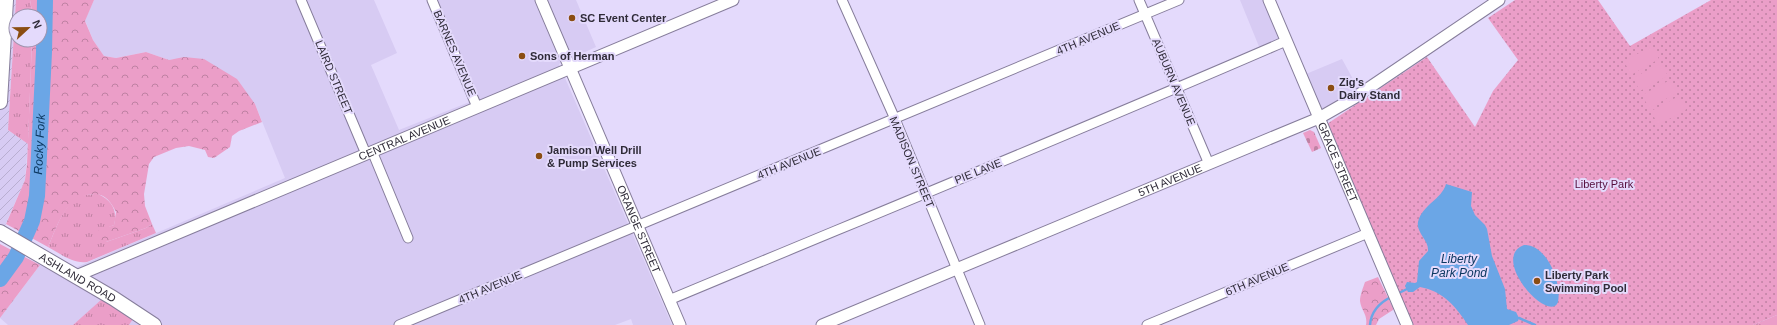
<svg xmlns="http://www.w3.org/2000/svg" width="1777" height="325" viewBox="0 0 1777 325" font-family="Arial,sans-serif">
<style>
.built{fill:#d7cbf3}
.industrial{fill:url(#industrial-furrows)}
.grass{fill:url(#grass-tufts)}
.forest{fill:url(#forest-crowns)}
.cemetery{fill:url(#cemetery-stones)}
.park{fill:url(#park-dots)}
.garden{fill:#eb9ec8}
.water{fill:#6ba6e6}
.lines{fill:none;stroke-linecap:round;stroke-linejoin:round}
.stream{stroke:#6ba6e6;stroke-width:2.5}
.river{stroke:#6ba6e6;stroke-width:16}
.minor-casing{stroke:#867d9b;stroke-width:11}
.tertiary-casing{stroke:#867d9b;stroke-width:13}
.primary-casing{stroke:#867d9b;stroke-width:16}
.minor{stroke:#fff;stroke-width:9}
.tertiary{stroke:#fff;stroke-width:11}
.primary{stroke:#fff;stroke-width:14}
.poi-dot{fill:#8b4d12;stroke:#e4dafc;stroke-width:1.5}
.labels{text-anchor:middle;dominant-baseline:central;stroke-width:4;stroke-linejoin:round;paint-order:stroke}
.poi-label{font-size:11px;font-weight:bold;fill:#2f2b38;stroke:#e4dafc;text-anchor:start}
.street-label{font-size:11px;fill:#2f2b38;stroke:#e4dafc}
.park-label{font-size:11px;fill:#550d3c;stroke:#e4dafc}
.water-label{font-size:12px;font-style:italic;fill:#0c3861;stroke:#e4dafc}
</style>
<defs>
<pattern id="industrial-furrows" width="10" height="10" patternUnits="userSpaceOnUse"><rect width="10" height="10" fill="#d7cbf3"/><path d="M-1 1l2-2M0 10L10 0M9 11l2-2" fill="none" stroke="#b9aed1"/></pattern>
<pattern id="grass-tufts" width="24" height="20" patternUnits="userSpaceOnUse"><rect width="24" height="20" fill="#eb9ec8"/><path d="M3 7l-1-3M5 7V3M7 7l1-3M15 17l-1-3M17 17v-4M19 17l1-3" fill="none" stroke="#bf81a3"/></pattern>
<pattern id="forest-crowns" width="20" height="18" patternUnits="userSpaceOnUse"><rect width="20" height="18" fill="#eb9ec8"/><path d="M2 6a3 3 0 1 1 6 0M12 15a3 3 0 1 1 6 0" fill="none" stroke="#bf81a3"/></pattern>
<pattern id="cemetery-stones" width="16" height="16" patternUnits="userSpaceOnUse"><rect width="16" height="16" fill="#eb9ec8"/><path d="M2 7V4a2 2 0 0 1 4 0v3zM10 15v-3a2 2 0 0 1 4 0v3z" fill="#bf81a3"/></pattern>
<pattern id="park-dots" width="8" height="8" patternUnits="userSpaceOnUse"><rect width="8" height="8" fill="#eb9ec8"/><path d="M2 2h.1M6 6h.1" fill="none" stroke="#bf81a3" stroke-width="1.8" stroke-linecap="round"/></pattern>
</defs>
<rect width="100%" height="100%" fill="#e4dafc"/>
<!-- built -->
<path class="built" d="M94 0H374L397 53 371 65 399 130 477 99 435 0H576L596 47 559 64 672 325H633L631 319 615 325H129L133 319 103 299 73 325H8L0 318 40 265 58 275 285 178 255 104 176 59 169 60 146 52 116 58 104 56 93 40 85 20Z
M1240 0H1263L1280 41 1260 49Z
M1342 59 1359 90 1321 110 1306 74Z"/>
<!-- industrial -->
<path class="industrial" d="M0 0H16L8 130 28 144 25 180 0 237Z"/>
<!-- grass -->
<path class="grass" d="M16 0H30L33 16H16V40H32L28 144 8 130Z
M98 194C112 200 118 211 114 225L109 227 106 242 146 228 152 224 156 233 87 262C73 264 61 254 48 247 56 230 64 199 85 195 89 194 94 194 98 194Z
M102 299 133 319 129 325H73Z
M1777 315V325H1753Z"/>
<!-- forest -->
<path class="forest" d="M30 0H94L85 21 93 40 104 56 116 58 146 52 169 60 184 57 204 59 237 79 255 104 262 122 239 131 232 136 230 147 214 158 208 157 205 150 189 146 176 148 154 157 149 164 144 194 145 206 152 224 146 228 106 242C101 241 98 238 97 233L99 230 114 225 116 212C111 202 105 193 93 194 65 196 58 225 48 247L6 224 25 180 27 164 32 40H40V16H33Z
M0 244 40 265 0 318Z
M1378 277 1393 308V310L1379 319 1376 325H1366C1368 315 1361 310 1360 301 1360 295 1363 288 1365 282Z"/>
<!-- cemetery -->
<path class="cemetery" d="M1310 130 1314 132 1321 148 1312 152 1303 133Z"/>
<!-- park -->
<path class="park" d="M1515 0H1598L1630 46 1711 0H1777V315L1753 325H1412L1327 124 1427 57 1475 127 1493 91 1518 60 1488 18Z"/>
<!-- garden -->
<path class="garden" d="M1652 46 1659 59 1631 75 1624 61Z
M1661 63 1668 76 1640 91 1633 78Z
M1670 80 1677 93 1649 108 1642 95Z
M1679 96 1686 110 1658 125 1651 111Z"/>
<!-- water -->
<path class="water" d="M1446 184 1472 192 1471 206 1475 215 1485 225 1487 229 1492 256 1505 289 1507 309 1516 312 1519 318 1518 321 1509 325H1468C1456 307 1443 291 1420 287L1413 292H1408L1405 286 1407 282 1415 283 1417 282 1419 261 1428 251C1429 240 1416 233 1418 222 1422 205 1442 199 1446 184Z
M1524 245C1547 244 1562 283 1558 302 1549 325 1489 258 1524 245Z"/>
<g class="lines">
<!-- stream -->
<path class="stream" d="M1397 294 1407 289
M1519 318 1535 325
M1370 325C1371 311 1379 303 1391 297"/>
<!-- river -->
<path class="river" id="s1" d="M0 279 16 257 32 221 37 196 44 52 45 0"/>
<defs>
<path id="minor" d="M301 0 366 154
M432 0 477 107
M842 0 895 119 980 325
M1139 0 1209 164
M372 151 408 238
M669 300C875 214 1081 130 1286 41
M399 325 1179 0
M1147 325 1368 233"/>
<g id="tertiary">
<path id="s2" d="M541 0 680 325"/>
<path id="s3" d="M1269 0 1407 325"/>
<path id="s4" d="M76 276 733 0"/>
<path id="s5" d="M822 325 1319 118 1354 98 1499 0"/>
</g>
<g id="primary">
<path d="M0 102 6 0"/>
<path id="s6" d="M0 232 113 298 154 325"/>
</g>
</defs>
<!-- minor casing -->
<use href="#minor" class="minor-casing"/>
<!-- tertiary casing -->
<use href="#tertiary" class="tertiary-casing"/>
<!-- primary casing -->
<use href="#primary" class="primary-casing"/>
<!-- minor -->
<use href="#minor" class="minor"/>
<!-- tertiary -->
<use href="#tertiary" class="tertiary"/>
<!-- primary -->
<use href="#primary" class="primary"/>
</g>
<!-- markers -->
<g class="poi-dot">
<circle cx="572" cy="18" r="4"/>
<circle cx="522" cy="56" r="4"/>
<circle cx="1331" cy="88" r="4"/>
<circle cx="539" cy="156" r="4"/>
<circle cx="1537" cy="281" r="4"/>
</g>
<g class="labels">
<!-- poi labels -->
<g class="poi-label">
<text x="580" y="18">SC Event Center</text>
<text x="530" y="56">Sons of Herman</text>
<text x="1339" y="82">Zig's<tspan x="1339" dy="13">Dairy Stand</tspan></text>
<text x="547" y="150">Jamison Well Drill<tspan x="547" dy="13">&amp; Pump Services</tspan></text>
<text x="1545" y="275">Liberty Park<tspan x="1545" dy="13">Swimming Pool</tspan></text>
</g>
<!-- street labels -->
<g class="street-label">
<text transform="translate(1088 38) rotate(-23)">4TH AVENUE</text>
<text transform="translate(455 53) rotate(67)">BARNES AVENUE</text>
<text transform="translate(334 77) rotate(67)">LAIRD STREET</text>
<text transform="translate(1174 82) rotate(67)">AUBURN AVENUE</text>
<text stroke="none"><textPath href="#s4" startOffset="356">CENTRAL AVENUE</textPath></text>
<text transform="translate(912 162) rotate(67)">MADISON STREET</text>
<text transform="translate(789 163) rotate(-22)">4TH AVENUE</text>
<text stroke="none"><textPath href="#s3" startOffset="176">GRACE STREET</textPath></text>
<text transform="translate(978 171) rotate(-22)">PIE LANE</text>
<text stroke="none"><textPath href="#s5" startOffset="377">5TH AVENUE</textPath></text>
<text stroke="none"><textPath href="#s2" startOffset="249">ORANGE STREET</textPath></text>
<text stroke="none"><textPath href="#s6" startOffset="90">ASHLAND ROAD</textPath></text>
<text transform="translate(1257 279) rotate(-23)">6TH AVENUE</text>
<text transform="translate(490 287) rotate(-23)">4TH AVENUE</text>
</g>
<!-- park labels -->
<g class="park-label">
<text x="1604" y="184">Liberty Park</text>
</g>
<!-- water labels -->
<g class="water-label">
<text stroke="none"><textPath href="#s1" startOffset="144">Rocky Fork</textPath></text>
<text x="1459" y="259">Liberty<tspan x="1459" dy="14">Park Pond</tspan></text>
</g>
</g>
<!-- north arrow -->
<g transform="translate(28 28) rotate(68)"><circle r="19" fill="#e4dafc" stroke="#9c94ae"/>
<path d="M0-3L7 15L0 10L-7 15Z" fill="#8b4d12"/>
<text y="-6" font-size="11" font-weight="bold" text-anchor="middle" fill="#2f2b38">N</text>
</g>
</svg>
